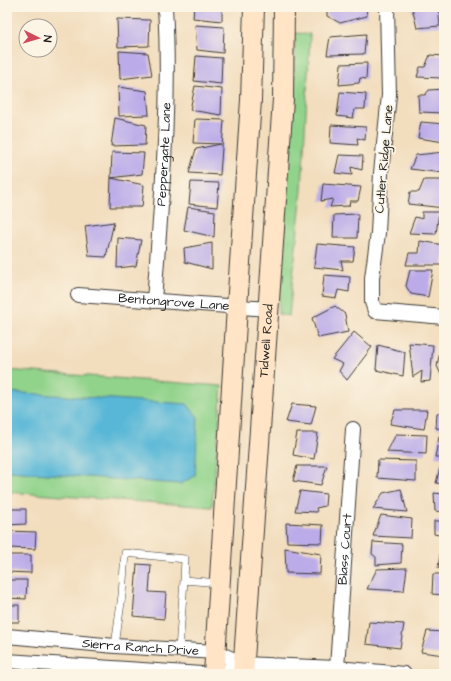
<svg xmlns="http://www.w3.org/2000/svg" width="451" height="681" viewBox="0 0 451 681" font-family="'Architects Daughter',sans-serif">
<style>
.green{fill:#91d38b;stroke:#567854}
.water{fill:#59b7d7;stroke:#3a6a7a}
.building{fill:#bbace9}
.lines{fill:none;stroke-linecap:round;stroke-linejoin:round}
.lane-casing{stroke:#3c3934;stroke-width:8}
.street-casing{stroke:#3c3934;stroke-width:16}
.secondary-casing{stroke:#3c3934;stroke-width:22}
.lane{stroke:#fff;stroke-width:7}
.street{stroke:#fff;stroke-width:14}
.secondary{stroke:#ffe4c6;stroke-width:20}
.labels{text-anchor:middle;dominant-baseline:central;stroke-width:3.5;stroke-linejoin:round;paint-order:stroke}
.street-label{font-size:13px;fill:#1c1c1c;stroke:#fcf5e5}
</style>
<rect width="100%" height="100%" fill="#fcf5e5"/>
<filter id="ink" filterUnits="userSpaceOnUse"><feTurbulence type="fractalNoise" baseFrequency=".025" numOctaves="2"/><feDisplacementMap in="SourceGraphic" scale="8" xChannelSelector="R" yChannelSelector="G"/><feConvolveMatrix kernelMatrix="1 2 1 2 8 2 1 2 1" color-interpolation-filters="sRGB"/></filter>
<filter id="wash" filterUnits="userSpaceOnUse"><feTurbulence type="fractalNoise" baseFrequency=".012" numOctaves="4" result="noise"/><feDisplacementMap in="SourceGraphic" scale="16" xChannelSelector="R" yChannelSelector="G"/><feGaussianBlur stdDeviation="0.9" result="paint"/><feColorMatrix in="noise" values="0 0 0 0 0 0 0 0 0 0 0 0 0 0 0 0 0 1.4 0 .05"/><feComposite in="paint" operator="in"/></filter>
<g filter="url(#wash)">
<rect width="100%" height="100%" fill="#f2ddbd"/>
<!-- green -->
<path class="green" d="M295 33 310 34 302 190 289 316 278 314 294 90Z
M7 370 222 386 212 507 7 492Z"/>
<!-- water -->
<path class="water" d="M7 392 187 404 198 417 195 476 180 484 7 471Z"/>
<g id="blocks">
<!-- building -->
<path class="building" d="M194 7H222V21L193 18Z
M327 7H366L367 16 340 23 327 16Z
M438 7 440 26 417 28 412 8Z
M117 19 150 20 149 46 118 47Z
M195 25 224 27 223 53 197 50Z
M366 34 364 54 327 55 330 37Z
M119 51 148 53 152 75 120 79Z
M430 55 444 56V66L442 78 417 77 420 67H425Z
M196 56 222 58 221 84 194 81Z
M367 63 366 79 360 78 359 83 339 85 341 64Z
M195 86 222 89 221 115 190 110Z
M118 87 147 91 149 115 119 116Z
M444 89V113L419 112 418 95H425L429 90Z
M340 92 366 94 365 109H355L353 118 337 116Z
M115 118 146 125 145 145 111 146Z
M195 119 224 120 220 175 189 173 196 149 221 144 193 143Z
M421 122 444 124V142L418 138Z
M331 125 366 127 365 140 357 138 358 145 330 143Z
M112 152 144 153 142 174 111 178Z
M444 152V173L410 169 416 155Z
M339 155 363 156 362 170 351 167 352 175 335 173Z
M111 178 144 185 142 207H110Z
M424 180H444V208L408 204 410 192H419Z
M191 182 219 183 217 207 189 204Z
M323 184 361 187 358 201H350L349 206 330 207 333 199 321 201Z
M188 207 215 211 214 237 184 230Z
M422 212H439L436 234 409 233 415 217 422 219Z
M358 214 357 238H333L334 215Z
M114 222 106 257 89 256 85 226Z
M118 238 141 240 136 266 117 268Z
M420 241 444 245 443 265H406L409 253H419Z
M212 243V269L185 262 184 248Z
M317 244 355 247 353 261H341L343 270 314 267Z
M410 270H433L428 297 411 294 406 286Z
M324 275 350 277 349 292 338 290 336 298 322 296Z
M335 306 345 314 348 332 318 338 312 318Z
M354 332 372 347 347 380 339 371 343 364 332 359Z
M409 343 433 345 430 381 421 382 422 371 413 377Z
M378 345 405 352 403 376 376 370Z
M441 347H444V381L437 366Z
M292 404 316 406 311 425 286 422Z
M395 410H427L424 429 390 424Z
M437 413H444V429L436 428Z
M297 433H318L314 459 293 455Z
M396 434 427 435 426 454 387 452Z
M439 437H444V457H435Z
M378 460 416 461V481L377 478Z
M441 464H444V484L436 483Z
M297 466H327L321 485 293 481Z
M401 489 407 512 373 509 383 493Z
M300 491 326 494 325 506 316 508 317 512 295 511Z
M434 493 444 494V512L435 511Z
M7 509H26V524L7 525Z
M381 515 412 519 411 538 373 536Z
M434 521H444V536L434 534Z
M286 523 323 525 322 543 287 542Z
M7 531 36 532 35 549 7 548Z
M373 542 402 544 401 563 376 565V557L372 554Z
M285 548 321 554 320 574 286 573Z
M441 549H444V569L438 568Z
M7 555H31V573L7 572Z
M137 564 151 565 149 592 166 593 164 619 133 616Z
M407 568 404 591 367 589 377 569Z
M433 574H444V595L432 594Z
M7 580H27L26 599 7 598Z
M7 605H19V622H7Z
M369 622 404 624 400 648 366 644Z
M427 631 444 632V655L421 652Z"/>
</g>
</g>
<g filter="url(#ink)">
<use href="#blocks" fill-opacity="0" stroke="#3c3934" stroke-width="1"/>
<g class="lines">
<defs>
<path id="lane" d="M115 646 122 595 125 553 185 559 184 580
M179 650 184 580 219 583"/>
<g id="street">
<path d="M387 7 389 95 381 173 378 233 372 278V302L375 311 444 317"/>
<path id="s1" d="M78 295 269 309"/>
<path id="s2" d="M154 301C161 203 171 105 165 7"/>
<path id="s3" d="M7 636 115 646 216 652 244 664"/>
<path d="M7 661 202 674"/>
<path id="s4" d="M337 668 353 429"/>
<path d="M217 674 244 664 337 668 404 674"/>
</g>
<g id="secondary">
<path d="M214 674 237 307 251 100 254 7"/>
<path id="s5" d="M243 674 283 99 284 7"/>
</g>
</defs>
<!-- lane casing -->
<use href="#lane" class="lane-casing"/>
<!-- street casing -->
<use href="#street" class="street-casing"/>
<!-- secondary casing -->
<use href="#secondary" class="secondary-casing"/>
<!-- lane -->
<use href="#lane" class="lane"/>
<!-- street -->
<use href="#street" class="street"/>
<!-- secondary -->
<use href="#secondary" class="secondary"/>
</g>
</g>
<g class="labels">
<!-- street labels -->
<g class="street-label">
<text stroke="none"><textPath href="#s2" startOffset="147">Peppergate Lane</textPath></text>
<text transform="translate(384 159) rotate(-85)">Cutler Ridge Lane</text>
<text stroke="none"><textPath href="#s1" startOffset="96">Bentongrove Lane</textPath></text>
<text stroke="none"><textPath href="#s5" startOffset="334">Tidwell Road</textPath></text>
<text stroke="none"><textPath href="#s4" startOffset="119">Blass Court</textPath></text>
<text stroke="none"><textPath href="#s3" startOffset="134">Sierra Ranch Drive</textPath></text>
</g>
</g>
<!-- margin -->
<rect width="451" height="681" fill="none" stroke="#fcf5e5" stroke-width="24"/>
<!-- north arrow -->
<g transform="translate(38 38) rotate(95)"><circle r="19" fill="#fcf5e5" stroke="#a29e95"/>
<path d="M0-3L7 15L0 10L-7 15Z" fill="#d1495b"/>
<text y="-6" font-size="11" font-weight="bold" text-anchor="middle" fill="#1c1c1c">N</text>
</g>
</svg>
